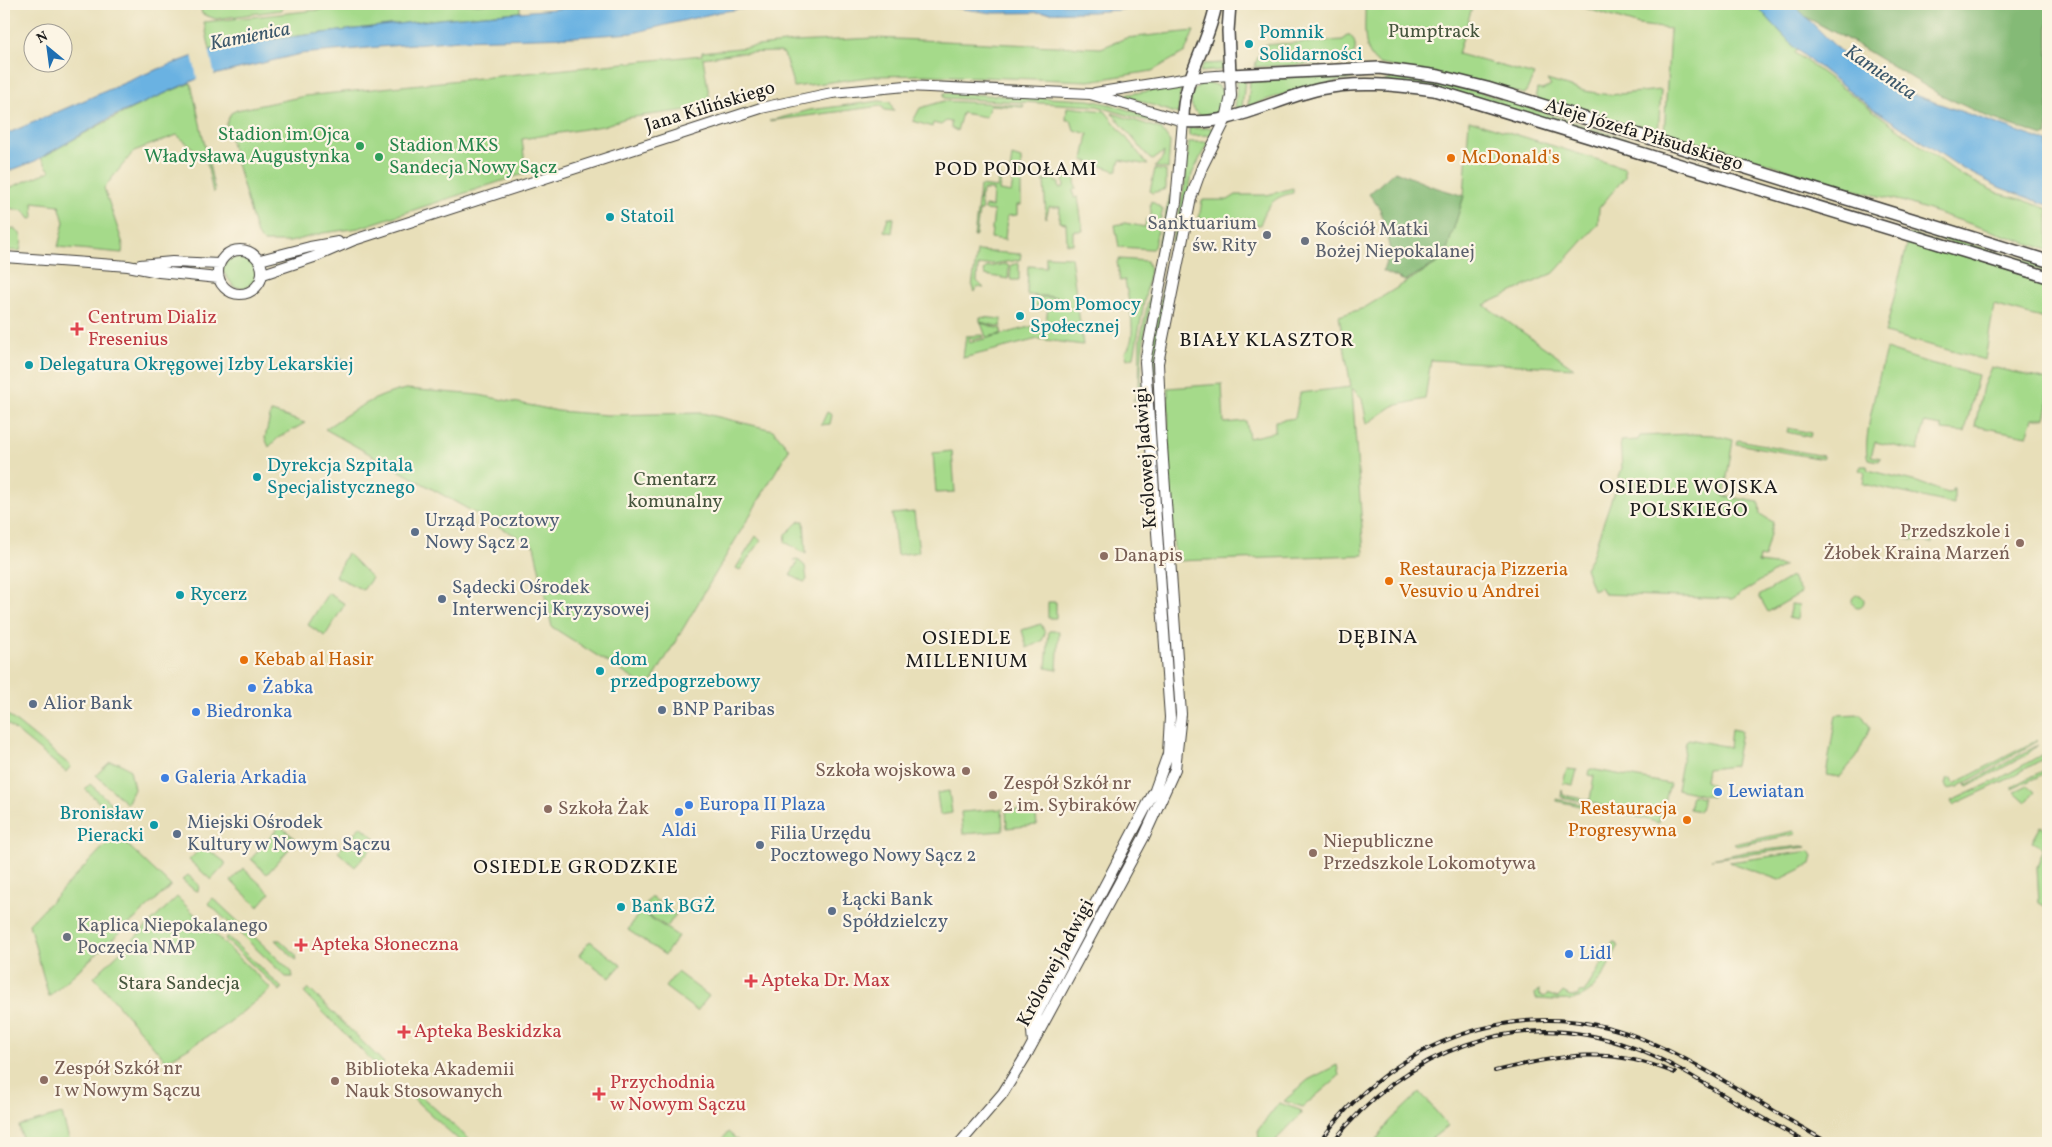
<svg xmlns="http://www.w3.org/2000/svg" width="2052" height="1147" viewBox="0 0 2052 1147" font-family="Vollkorn,serif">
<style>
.green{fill:#a5da8a;stroke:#607b53}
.forest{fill:#84ba76;stroke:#506b49}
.water{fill:#6bb2e2;stroke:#44677f}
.pier{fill:#e8dfb9}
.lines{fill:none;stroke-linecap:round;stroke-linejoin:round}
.secondary-casing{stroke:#3b3934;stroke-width:12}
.primary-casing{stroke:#3b3934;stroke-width:14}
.secondary{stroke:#fff;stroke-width:10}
.primary{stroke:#fff;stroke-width:11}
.rail-casing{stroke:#1c1c1c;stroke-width:4}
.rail{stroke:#fcf5e5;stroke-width:2;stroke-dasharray:5.5;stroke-linecap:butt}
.culture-dot{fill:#0f9aa8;stroke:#fcf5e5;stroke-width:2}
.leisure-dot{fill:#2e9e5b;stroke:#fcf5e5;stroke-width:2}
.food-dot{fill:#e8710a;stroke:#fcf5e5;stroke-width:2}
.worship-dot{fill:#6b7280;stroke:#fcf5e5;stroke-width:2}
.health-dot{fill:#e0444e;stroke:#fcf5e5;stroke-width:2}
.service-dot{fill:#5c6f8a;stroke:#fcf5e5;stroke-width:2}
.education-dot{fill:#8d6e63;stroke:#fcf5e5;stroke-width:2}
.shop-dot{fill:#3f7fe0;stroke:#fcf5e5;stroke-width:2}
.labels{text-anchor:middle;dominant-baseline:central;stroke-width:4.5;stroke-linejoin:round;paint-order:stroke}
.park-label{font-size:19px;fill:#45553d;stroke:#fcf5e5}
.culture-label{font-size:19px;fill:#0d838f;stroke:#fcf5e5;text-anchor:start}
.street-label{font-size:19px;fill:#1c1c1c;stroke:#fcf5e5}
.leisure-label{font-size:19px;fill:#27864d;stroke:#fcf5e5;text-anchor:end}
.food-label{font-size:19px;fill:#c56008;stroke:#fcf5e5;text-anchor:start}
.worship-label{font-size:19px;fill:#5b616d;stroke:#fcf5e5;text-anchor:start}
.health-label{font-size:19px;fill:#be3a42;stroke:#fcf5e5;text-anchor:start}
.service-label{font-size:19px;fill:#4e5e75;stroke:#fcf5e5;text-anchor:start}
.education-label{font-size:19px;fill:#785e54;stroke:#fcf5e5;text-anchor:start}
.shop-label{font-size:19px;fill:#366cbe;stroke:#fcf5e5;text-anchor:start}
.water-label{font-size:20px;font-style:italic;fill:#3c586b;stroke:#fcf5e5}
.neighbourhood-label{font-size:20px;letter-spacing:1px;fill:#1c1c1c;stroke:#fcf5e5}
</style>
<rect width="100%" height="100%" fill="#fcf5e5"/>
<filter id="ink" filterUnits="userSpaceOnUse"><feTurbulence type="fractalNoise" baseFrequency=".02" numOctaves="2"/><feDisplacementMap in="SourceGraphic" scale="10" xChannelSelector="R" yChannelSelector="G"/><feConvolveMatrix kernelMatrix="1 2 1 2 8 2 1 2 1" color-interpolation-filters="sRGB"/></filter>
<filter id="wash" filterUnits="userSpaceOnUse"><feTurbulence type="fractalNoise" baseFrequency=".0096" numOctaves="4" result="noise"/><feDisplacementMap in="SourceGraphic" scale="20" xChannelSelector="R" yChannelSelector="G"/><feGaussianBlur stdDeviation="1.12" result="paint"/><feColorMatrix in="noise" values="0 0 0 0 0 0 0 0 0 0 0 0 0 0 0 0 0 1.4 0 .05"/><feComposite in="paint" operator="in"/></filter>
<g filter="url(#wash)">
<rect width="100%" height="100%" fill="#e8dfb9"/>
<!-- green -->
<path class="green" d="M200 4H282V10L216 19 202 14Z
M374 4H520V12L439 19 224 45 210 50 204 22Z
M1365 4H1473L1458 54 1534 75 1525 94 1379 64C1360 51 1366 25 1365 4Z
M1572 4H1755L1797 50 1795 53 1962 176 2000 194 2021 199 2048 209V250L1905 202 1862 192 1724 150 1664 137 1670 29 1639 25Z
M1194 31 1185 52 1152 71 1089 81 926 75 876 76 794 87 784 54 780 52 736 53 703 58 711 107 626 118 603 126 522 139 526 173 359 228 323 233 290 242H264L257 235 226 124 231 113 237 110 305 96 702 55V52L795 42 874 38 1101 48 1126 38Z
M1347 35H1350C1360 46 1355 58 1342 63L1254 67 1263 45 1343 40Z
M1223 63V70L1200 72 1203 64Z
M1342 73 1359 74 1351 79 1296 90 1248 106 1250 80Z
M1395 77 1476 91 1652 147 1650 148 1603 134 1384 81Z
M1245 80 1242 108 1235 110 1237 81Z
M1547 80 1584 91 1610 95 1661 90 1658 135C1618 122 1579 112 1539 100L1536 95 1537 89 1542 90 1551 86Z
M191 83 215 191 213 193 206 159 177 135 134 151 104 188 123 244 122 253 58 247 64 222 59 205 33 202 34 218 30 219 24 211 4 207V190L50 171 41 158C90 130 138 103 191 83Z
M1191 100a17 17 0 1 1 34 0a17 17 0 1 1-34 0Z
M1181 86 1178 114 1123 95Z
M944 93 1089 100 1113 105 1162 121 1160 125 1097 106 944 98Z
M879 101 890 102 894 111 884 110 883 107 881 106 769 121 810 110Z
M944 101 1024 105 1023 107 990 105 986 117 962 113 957 131 951 128V122L946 121 941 125 933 123 932 127 913 121 920 108Z
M1067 107 1105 111 1148 165 1120 160 1117 171 1083 160 1088 134 1074 130 1071 120H1066Z
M1112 113 1161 129 1170 142 1168 169 1155 167 1163 158 1164 152 1153 160 1150 159Z
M1469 120 1625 168V177L1599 208 1598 224 1554 273 1484 305 1574 368 1431 360 1425 399 1393 406 1367 424 1362 398 1352 388 1364 555 1175 561 1169 486 1168 388 1222 384 1224 423 1246 421 1249 438 1275 432V421L1295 418 1300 393 1351 387 1339 316 1364 308 1444 259 1464 196Z
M1189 128H1215L1212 135 1189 136Z
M1189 142H1208L1192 174 1178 248 1174 249 1171 247 1185 183Z
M1012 156 1021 159V205H1017V215L1007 216 1005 240 991 238 994 211 984 210 985 206 992 207 993 190H983L980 198 982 211H979L976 235 974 237 980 186 997 188 999 177H1001L999 191 1011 193 1014 173 1010 172Z
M1155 169 1166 171V189L1152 193 1150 191Z
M1047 173H1054L1055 182H1059V188L1064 187 1063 178H1075L1076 189 1073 190 1074 198 1078 197 1083 231H1073V244H1067L1066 223 1059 222 1060 207H1049L1046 218 1044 180H1050Z
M1293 188V193C1273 197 1267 205 1260 225L1199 219 1202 200H1228L1236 195H1267Z
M1170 195C1171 207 1168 245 1157 251Z
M1151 201 1163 209 1154 247 1152 249 1119 247 1115 225 1125 223 1145 227 1146 219H1151C1152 212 1149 207 1151 201Z
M888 217 894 218 892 233 884 231Z
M13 228C24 234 22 240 20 251L4 250V232Z
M1920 230 2048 266V273L1919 233 1918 231Z
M1910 234 2048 278V320L1994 305 1985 360 1885 333Z
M977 251 1021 254 1020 260 978 266 977 281 984 288 977 287 975 292 972 287Z
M239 256C257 259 265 279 245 288L234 287 222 270 226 261Z
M1046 256 1071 257 1083 345 1038 339 963 358 966 336 983 335 984 337 972 340 970 337 969 343 1045 323 1073 326 1046 322 1048 307 1032 305 1033 297H1059L1027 295 1028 266 1046 267Z
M1119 259 1147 261 1150 270 1134 357 1127 359 1125 352C1140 340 1127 297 1125 280L1120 281 1117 262Z
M1019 263V280H1012L1010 278 1011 265Z
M1005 264 1009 266 1008 279 985 275 984 271 987 267Z
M1154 273 1157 274C1150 308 1141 342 1141 377 1142 387 1142 395 1133 401L1139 389 1140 340Z
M1165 275 1169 276 1163 307 1152 397 1151 351Z
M980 317 1002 319 1001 327 980 322Z
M981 323 1001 329V334L986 337Z
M1886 349 1926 362 1978 375 1965 432 1942 430V426L1924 423 1918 451 1875 442 1871 456 1881 458 1879 461 1868 459C1861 441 1881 371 1886 349Z
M1991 367 2048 380V406L2045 418H2033L2027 436 1975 426 1983 386Z
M406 389 479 395 558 411 607 415 702 413 773 430 789 449 648 688 552 627 534 546 325 429C350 412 375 395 406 389Z
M271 412H272L305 423 278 438 269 447 265 438Z
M827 412 832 415 830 424 821 425Z
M1788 428 1811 433 1810 437 1787 432Z
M1690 434 1714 435 1733 440 1724 496 1759 502 1760 514 1773 522 1764 558 1759 557 1758 563 1784 566 1732 599 1604 594 1600 587 1593 590 1585 568 1592 556 1622 468 1620 441 1638 440 1640 436Z
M1738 440 1823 456V459L1737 444Z
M952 451 955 492 936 493 933 453Z
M1861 466H1867L1868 470 1917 482 1947 493 1952 492V489H1954V504L1863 484 1865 472 1859 470Z
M914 512 919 552 897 555 892 514Z
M799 521H804L806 554 785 542 786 534Z
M1909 529 1934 534 1932 543 1907 539Z
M756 536 761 541 740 570 736 568Z
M347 553 372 578 363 590 335 576Z
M797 559 805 566 807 580 804 582 790 575 797 563 794 560Z
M1791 577 1801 593 1768 612 1759 596Z
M328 593 345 604 325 636 308 625Z
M1852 601a6 6 0 1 1 12 0a6 6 0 1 1-12 0Z
M1048 602H1056V618H1048Z
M1791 604 1799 605 1797 620 1788 618Z
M1041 624 1045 633 1042 641 1027 648 1022 630Z
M1049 631H1059L1057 670 1046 668Z
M4 712 71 766 66 772 4 721Z
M1861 714 1870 727 1857 756 1840 777 1826 775 1836 715Z
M1731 729 1741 731 1735 766 1707 769 1705 781 1713 785 1711 797 1677 789 1686 741 1689 739 1729 747Z
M2037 740 2038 741 1958 787 1947 789 1945 784 1947 779 1951 778 1954 784Z
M2038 745 2025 756 1967 787 1966 785Z
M2048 751V756L2006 780 1953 805 1951 801 1999 779Z
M110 762 120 763 130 770 134 789 127 804 96 775Z
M2048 768V772L2012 789V787Z
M1567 769 1577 770 1573 785 1563 783Z
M1590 769 1670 784 1665 801 1661 805 1659 823 1616 811 1620 815 1557 801 1556 799 1611 810 1597 804 1561 797 1562 790 1563 795 1590 800 1594 776 1589 775Z
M90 784 114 806 110 813 85 789Z
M2028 786 2035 792 2026 802 2015 792Z
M949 791 952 813 940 815 937 793Z
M1692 795 1703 798 1700 811 1689 809Z
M1035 808 1037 825 1007 828 1006 811Z
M1002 809 1003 831 963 834 961 812Z
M280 826 297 840 267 874 251 859Z
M361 826 378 841 355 867 338 852Z
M2041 826 2048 830V908L2039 903 2037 867 2044 848 2032 842Z
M1794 831 1796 834 1737 846 1734 844Z
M116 834 171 886 49 997 29 924Z
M203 846 225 862V865L211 880 189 860Z
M1802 846 1807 847 1711 859 1745 852Z
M1810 851 1813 856 1811 864 1779 880 1729 862Z
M243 868 270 893 258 907 231 881Z
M188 875 199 885 198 891 194 890 182 880Z
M177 897 271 989 222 1028 166 1061 94 977Z
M651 897 676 914 667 927 641 911Z
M213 898 292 972 293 977H286L208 903Z
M640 911 678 936 665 955 628 930Z
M227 936 282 988 280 991 225 939Z
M275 940H280L296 955 297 961Z
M590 941 621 965 610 978 579 955Z
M1612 942H1615L1618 947C1607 966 1598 994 1575 999 1563 1002 1548 999 1536 999L1535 994 1539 989V994L1544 997 1547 994 1558 998 1563 992 1570 996H1578L1579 992 1584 993 1612 947Z
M677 972 709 996 697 1011 665 987Z
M308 988 384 1063 379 1068 304 993Z
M1337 1065 1339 1076 1303 1107 1284 1101 1308 1080Z
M411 1087 471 1141 468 1143H462L406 1092Z
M1420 1092 1448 1126 1426 1143H1374L1389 1122Z
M1279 1103 1300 1110 1301 1114 1273 1143H1266L1259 1140 1258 1130Z
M62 1114 70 1143H23L19 1126Z
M728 1132 741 1143H719Z"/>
<!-- forest -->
<path class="forest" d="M1793 4H2048V135L2043 136 1988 117 1937 93 1856 44 1804 16Z
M1395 171 1431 186 1464 196 1444 259 1405 281 1383 271 1390 250 1380 209 1369 194Z"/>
<!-- water -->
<path class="water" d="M612 4H777L719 12 633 33 573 37 459 40 300 54 197 79 112 117 35 161 4 173V135L145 74 224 45 439 19Z
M926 4H1192L1092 12 993 13Z
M1755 4H1793L1852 63 1906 92 2048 142V205L2001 188 1963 169 1868 105 1797 50Z
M332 363a6 6 0 1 1 12 0a6 6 0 1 1-12 0Z"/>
<!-- pier -->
<path class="pier" d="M209 48 215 77 198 82 192 54Z"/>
</g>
<g filter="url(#ink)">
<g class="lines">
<defs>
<path id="secondary" d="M218 272a22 22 0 1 1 44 0a22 22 0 1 1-44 0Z
M4 257 128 266 159 272 218 278
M260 260 310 247 338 242
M140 265 172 262 219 264
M263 274 317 256 354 240 761 108 832 93 906 86 1090 94 1183 121 1176 202 1145 362 1170 717 1168 754 1155 790 1037 1014 1032 1031 1033 1043
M960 1143 1003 1093 1027 1054 1144 837 1175 769 1181 714 1161 432 1158 363 1191 198 1202 167 1226 119 1231 96 1230 75 1189 78 1095 93"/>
<path id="primary" d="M1216 4C1209 45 1182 79 1183 121 1230 127 1274 99 1320 89 1357 81 1396 85 1434 90L2048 277
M1230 4 1228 31 1230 75 1379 68 1439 76 1487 88 2048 261"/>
</defs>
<!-- secondary casing -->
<use href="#secondary" class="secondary-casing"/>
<!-- primary casing -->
<use href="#primary" class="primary-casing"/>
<!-- secondary -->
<use href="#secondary" class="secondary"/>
<!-- primary -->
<use href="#primary" class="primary"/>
<defs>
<path id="rail" d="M1495 1071C1561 1055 1609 1045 1675 1073
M1319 1143C1389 1042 1520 991 1638 1037 1703 1063 1767 1109 1829 1143
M1332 1143C1404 1051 1517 1005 1631 1047 1662 1058 1690 1075 1718 1092 1748 1109 1777 1126 1807 1143"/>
</defs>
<!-- rail casing -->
<use href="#rail" class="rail-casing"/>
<!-- rail -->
<use href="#rail" class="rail"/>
</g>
</g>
<!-- markers -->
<g class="culture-dot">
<circle cx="1249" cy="44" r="5"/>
<circle cx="610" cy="217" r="5"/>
<circle cx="1020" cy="316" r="5"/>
<circle cx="29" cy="365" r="5"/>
<circle cx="257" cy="477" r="5"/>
<circle cx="180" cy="595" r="5"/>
<circle cx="600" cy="671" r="5"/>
<circle cx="154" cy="825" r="5"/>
<circle cx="621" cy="907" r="5"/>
</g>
<g class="leisure-dot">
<circle cx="360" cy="146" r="5"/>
<circle cx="379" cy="157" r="5"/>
</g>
<g class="food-dot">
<circle cx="1451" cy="158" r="5"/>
<circle cx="1389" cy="581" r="5"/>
<circle cx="244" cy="660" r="5"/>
<circle cx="1687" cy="820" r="5"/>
</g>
<g class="worship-dot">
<circle cx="1267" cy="235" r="5"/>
<circle cx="1305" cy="241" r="5"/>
<circle cx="67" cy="937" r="5"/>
</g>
<g class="health-dot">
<path d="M74.5 321.5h5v5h5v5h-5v5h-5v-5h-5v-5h5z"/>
<path d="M298.5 937.5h5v5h5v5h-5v5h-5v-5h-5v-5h5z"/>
<path d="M748.5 973.5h5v5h5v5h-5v5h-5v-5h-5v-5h5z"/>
<path d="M401.5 1024.5h5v5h5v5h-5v5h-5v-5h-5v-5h5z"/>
<path d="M596.5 1086.5h5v5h5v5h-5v5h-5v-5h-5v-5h5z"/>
</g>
<g class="service-dot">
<circle cx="415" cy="532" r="5"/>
<circle cx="442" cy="599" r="5"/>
<circle cx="33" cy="704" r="5"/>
<circle cx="662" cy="710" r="5"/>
<circle cx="177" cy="834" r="5"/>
<circle cx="760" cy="845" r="5"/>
<circle cx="832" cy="911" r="5"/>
</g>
<g class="education-dot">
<circle cx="2020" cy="543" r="5"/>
<circle cx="1104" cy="556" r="5"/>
<circle cx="966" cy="771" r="5"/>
<circle cx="993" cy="795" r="5"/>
<circle cx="548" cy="809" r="5"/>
<circle cx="1313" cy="853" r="5"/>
<circle cx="44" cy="1080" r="5"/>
<circle cx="335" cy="1081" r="5"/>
</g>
<g class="shop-dot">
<circle cx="252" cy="688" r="5"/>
<circle cx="196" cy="712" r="5"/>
<circle cx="165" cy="778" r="5"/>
<circle cx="1718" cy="792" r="5"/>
<circle cx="689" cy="805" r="5"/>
<circle cx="679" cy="812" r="5"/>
<circle cx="1569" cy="954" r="5"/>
</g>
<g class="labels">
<!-- park labels -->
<g class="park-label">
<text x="1434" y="32">Pumptrack</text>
<text x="675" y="480">Cmentarz<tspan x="675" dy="22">komunalny</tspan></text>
<text x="179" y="984">Stara Sandecja</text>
</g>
<!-- culture labels -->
<g class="culture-label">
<text x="1259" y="33">Pomnik<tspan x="1259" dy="22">Solidarności</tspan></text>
<text x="620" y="217">Statoil</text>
<text x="1030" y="305">Dom Pomocy<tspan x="1030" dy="22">Społecznej</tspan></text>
<text x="39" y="365">Delegatura Okręgowej Izby Lekarskiej</text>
<text x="267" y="466">Dyrekcja Szpitala<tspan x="267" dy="22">Specjalistycznego</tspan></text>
<text x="190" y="595">Rycerz</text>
<text x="610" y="660">dom<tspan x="610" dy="22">przedpogrzebowy</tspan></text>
<text x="144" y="814" text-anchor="end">Bronisław<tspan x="144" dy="22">Pieracki</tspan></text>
<text x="631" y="907">Bank BGŻ</text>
</g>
<!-- street labels -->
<g class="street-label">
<text transform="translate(710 107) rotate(-17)">Jana Kilińskiego</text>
<text transform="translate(1644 135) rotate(17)">Aleje Józefa Piłsudskiego</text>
<text transform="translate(1146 458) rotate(-94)">Królowej Jadwigi</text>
<text transform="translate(1056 963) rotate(-62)">Królowej Jadwigi</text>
</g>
<!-- leisure labels -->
<g class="leisure-label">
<text x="350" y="135">Stadion im.Ojca<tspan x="350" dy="22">Władysława Augustynka</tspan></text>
<text x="389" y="146" text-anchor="start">Stadion MKS<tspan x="389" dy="22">Sandecja Nowy Sącz</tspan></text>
</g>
<!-- food labels -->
<g class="food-label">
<text x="1461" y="158">McDonald's</text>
<text x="1399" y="570">Restauracja Pizzeria<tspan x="1399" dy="22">Vesuvio u Andrei</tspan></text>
<text x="254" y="660">Kebab al Hasir</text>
<text x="1677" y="809" text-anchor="end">Restauracja<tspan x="1677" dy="22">Progresywna</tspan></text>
</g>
<!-- worship labels -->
<g class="worship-label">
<text x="1257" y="224" text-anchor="end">Sanktuarium<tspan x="1257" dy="22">św. Rity</tspan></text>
<text x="1315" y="230">Kościół Matki<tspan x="1315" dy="22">Bożej Niepokalanej</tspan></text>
<text x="77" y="926">Kaplica Niepokalanego<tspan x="77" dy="22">Poczęcia NMP</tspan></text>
</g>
<!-- health labels -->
<g class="health-label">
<text x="88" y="318">Centrum Dializ<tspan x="88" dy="22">Fresenius</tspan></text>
<text x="311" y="945">Apteka Słoneczna</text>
<text x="761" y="981">Apteka Dr. Max</text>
<text x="414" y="1032">Apteka Beskidzka</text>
<text x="610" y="1083">Przychodnia<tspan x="610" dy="22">w Nowym Sączu</tspan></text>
</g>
<!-- service labels -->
<g class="service-label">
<text x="425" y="521">Urząd Pocztowy<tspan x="425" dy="22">Nowy Sącz 2</tspan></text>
<text x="452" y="588">Sądecki Ośrodek<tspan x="452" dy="22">Interwencji Kryzysowej</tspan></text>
<text x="43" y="704">Alior Bank</text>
<text x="672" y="710">BNP Paribas</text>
<text x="187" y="823">Miejski Ośrodek<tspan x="187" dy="22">Kultury w Nowym Sączu</tspan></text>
<text x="770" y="834">Filia Urzędu<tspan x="770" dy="22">Pocztowego Nowy Sącz 2</tspan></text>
<text x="842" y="900">Łącki Bank<tspan x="842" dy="22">Spółdzielczy</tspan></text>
</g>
<!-- education labels -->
<g class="education-label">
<text x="2010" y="532" text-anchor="end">Przedszkole i<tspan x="2010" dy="22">Żłobek Kraina Marzeń</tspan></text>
<text x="1114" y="556">Danapis</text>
<text x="956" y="771" text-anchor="end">Szkoła wojskowa</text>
<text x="1003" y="784">Zespół Szkół nr<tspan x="1003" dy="22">2 im. Sybiraków</tspan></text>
<text x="558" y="809">Szkoła Żak</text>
<text x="1323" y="842">Niepubliczne<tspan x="1323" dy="22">Przedszkole Lokomotywa</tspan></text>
<text x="54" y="1069">Zespół Szkół nr<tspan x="54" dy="22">1 w Nowym Sączu</tspan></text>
<text x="345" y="1070">Biblioteka Akademii<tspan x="345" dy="22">Nauk Stosowanych</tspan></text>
</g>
<!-- shop labels -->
<g class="shop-label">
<text x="262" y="688">Żabka</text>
<text x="206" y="712">Biedronka</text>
<text x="175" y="778">Galeria Arkadia</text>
<text x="1728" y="792">Lewiatan</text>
<text x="699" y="805">Europa II Plaza</text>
<text x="679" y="831" text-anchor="middle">Aldi</text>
<text x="1579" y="954">Lidl</text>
</g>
<!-- water labels -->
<g class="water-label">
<text transform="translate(250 37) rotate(-11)">Kamienica</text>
<text transform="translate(1880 73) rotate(34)">Kamienica</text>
</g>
<!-- neighbourhood labels -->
<g class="neighbourhood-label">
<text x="1016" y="170">POD PODOŁAMI</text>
<text x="1267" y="341">BIAŁY KLASZTOR</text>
<text x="1689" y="488">OSIEDLE WOJSKA<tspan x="1689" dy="23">POLSKIEGO</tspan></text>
<text x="1378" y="638">DĘBINA</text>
<text x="967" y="639">OSIEDLE<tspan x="967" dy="23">MILLENIUM</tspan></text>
<text x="576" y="868">OSIEDLE GRODZKIE</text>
</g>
</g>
<!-- margin -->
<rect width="2052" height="1147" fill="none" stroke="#fcf5e5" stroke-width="20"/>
<!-- north arrow -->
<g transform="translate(48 48) rotate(331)"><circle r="24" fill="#fcf5e5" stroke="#a29e95"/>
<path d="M0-4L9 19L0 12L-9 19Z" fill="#1f6fb2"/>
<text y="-8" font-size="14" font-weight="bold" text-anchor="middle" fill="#1c1c1c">N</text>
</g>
</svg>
